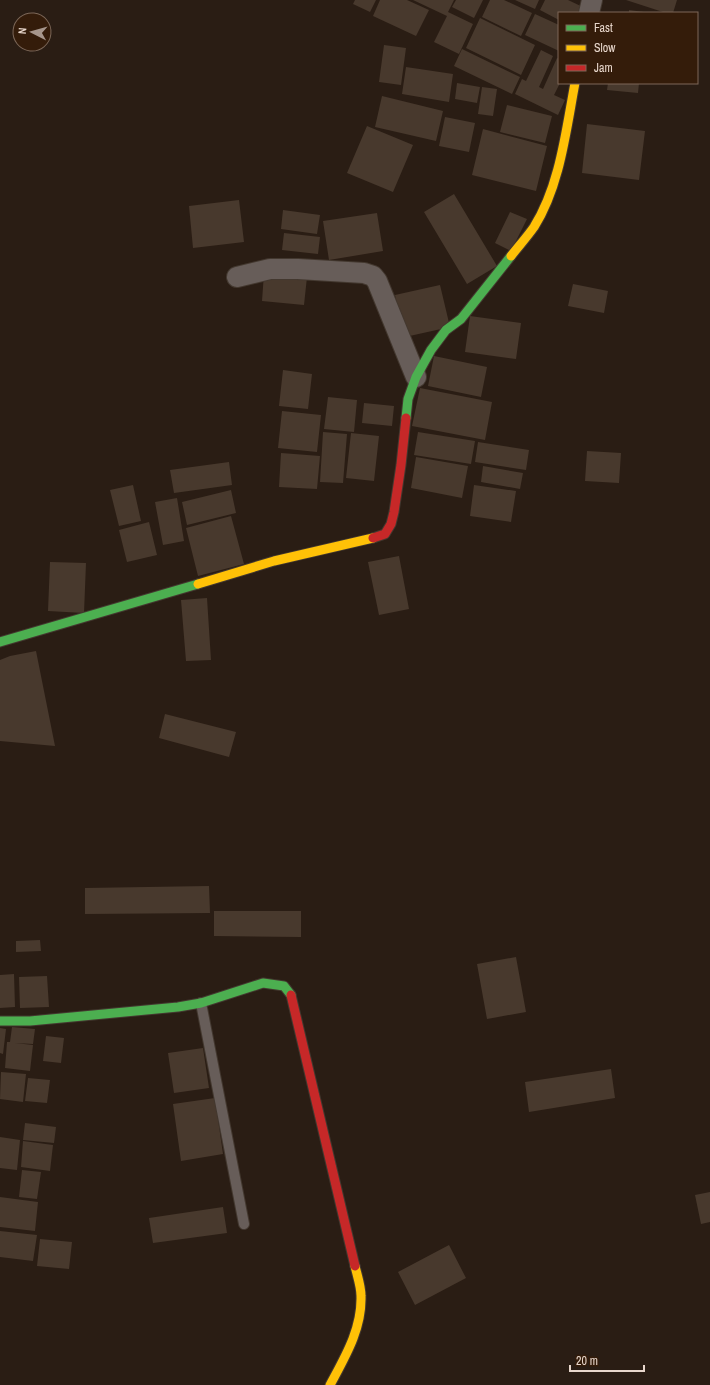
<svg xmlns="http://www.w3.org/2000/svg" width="710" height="1385" viewBox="0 0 710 1385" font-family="'Archivo Narrow',sans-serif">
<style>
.building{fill:#48392d}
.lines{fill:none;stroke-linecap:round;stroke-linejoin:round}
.lane-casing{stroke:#43382f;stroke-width:12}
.street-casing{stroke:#43382f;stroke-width:22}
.fast-casing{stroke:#43382f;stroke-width:11}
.slow-casing{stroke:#43382f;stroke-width:11}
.jam-casing{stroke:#43382f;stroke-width:11}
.lane{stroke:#675d59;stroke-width:10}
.street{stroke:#675d59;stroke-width:20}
.fast{stroke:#4caf50;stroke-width:9}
.slow{stroke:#ffc107;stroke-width:9}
.jam{stroke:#c62828;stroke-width:9}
</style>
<rect width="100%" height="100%" fill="#2a1d14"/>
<!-- building -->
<path class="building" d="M355 0H376L370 12 353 4Z
M380 0H407L429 10 416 36 373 16Z
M413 0H454L448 12 473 24 459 54 434 42 447 16Z
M456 0H483L474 18 452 7Z
M490 0H504L532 13 521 36 482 17Z
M515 0H539L535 9Z
M545 0H568L587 9 585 13H559V20L540 10Z
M626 0H677L673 13H666Z
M629 10 644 12V13H629Z
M535 14 559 25V51L525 35Z
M480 18 535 45 521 75 466 48Z
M384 45 406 48 401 85 379 82Z
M462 49 520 77 512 94 454 66Z
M541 50 553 56 539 87 543 89 557 58 559 59 560 83 554 95 565 100 558 115 515 94 522 79 526 81Z
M406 67 453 74 449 102 402 94Z
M457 83 480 87 477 103 455 99Z
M608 83H639L638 93 607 90Z
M482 87 497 89 493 116 478 114Z
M382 96 443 111 436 141 375 127Z
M507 105 552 116 545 143 500 132Z
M445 117 475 123 469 152 439 146Z
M587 124 645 131 639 180 582 173Z
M367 126 413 145 393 192 347 173Z
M483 129 547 146 536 191 472 175Z
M454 194 497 266 467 284 424 212Z
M239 200 244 242 193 248 189 206Z
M283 210 320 215 317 234 281 229Z
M510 212 527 219 511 251 495 243Z
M377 213 383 251 329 260 323 221Z
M284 233 320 237 318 254 282 250Z
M264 273 307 277 304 305 262 301Z
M573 284 608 291 604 313 568 306Z
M440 285 450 327 405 337 395 295Z
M470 316 521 323 516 359 465 352Z
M434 356 487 367 481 397 428 386Z
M283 370 312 374 308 409 279 406Z
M420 388 492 402 485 440 412 426Z
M328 397 357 400 354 432 324 429Z
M364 403 394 406 392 426 362 423Z
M282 411 321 415 317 452 278 448Z
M323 432 347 434 343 483 320 482Z
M418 432 475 441 471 464 414 455Z
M351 433 379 436 374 481 346 478Z
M478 442 529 450 526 470 475 462Z
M587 451 621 453 619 483 585 481Z
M281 453 320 456 317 489 279 487Z
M416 457 468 466 462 498 411 488Z
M229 462 232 485 174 493 170 470Z
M483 466 523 473 520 489 481 482Z
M133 485 141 521 119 526 110 490Z
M474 485 516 491 511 522 470 516Z
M231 490 236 513 187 525 182 502Z
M177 498 184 541 163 545 155 502Z
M231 516 244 564 198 576 186 528Z
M149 522 157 555 127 562 119 530Z
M399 556 409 609 379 615 368 562Z
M50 562 86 563 84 613 48 611Z
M207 598 211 660 186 661 181 600Z
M36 651 55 746 0 741V660L10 656Z
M165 714 236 732 229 757 159 738Z
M209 886 210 913 85 914V888Z
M214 911H301V937L214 936Z
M40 940 41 951 16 952V941Z
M516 957 526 1012 487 1019 477 964Z
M14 974 15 1007 0 1008V975Z
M47 976 49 1007 20 1008 19 977Z
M12 1027 35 1029 33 1044 15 1043 33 1045 30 1071 5 1068 7 1042H10Z
M0 1028 6 1029 3 1054 0 1053Z
M46 1036 64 1038 61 1063 43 1061Z
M203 1048 209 1088 174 1093 168 1053Z
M611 1069 615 1098 529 1112 525 1082Z
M1 1072 26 1074 23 1102 0 1099Z
M28 1078 50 1080 47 1103 25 1101Z
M215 1098 223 1154 181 1161 173 1104Z
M25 1123 56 1127 54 1143 23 1140Z
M0 1137 20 1140 17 1170 0 1168Z
M23 1141 53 1145 50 1171 21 1167Z
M22 1170 41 1172 37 1199 19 1197Z
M710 1192V1222L701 1224 695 1195Z
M0 1197 38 1202 35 1231 0 1227Z
M223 1207 227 1233 153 1243 149 1218Z
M0 1231 37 1235 33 1261 0 1257Z
M40 1239 72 1242 69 1269 37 1266Z
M449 1245 466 1278 415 1305 398 1272Z"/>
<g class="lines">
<defs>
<path id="lane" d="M201 1003 244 1224"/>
<path id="street" d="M589 13 592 0
M237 277 270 269H298L364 273 373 276 377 281 416 377"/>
<path id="fast" d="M406 418 408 399 416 377 431 350 446 330 461 319 511 256
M0 642 198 584
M0 1021H30L178 1007 201 1003 263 983 284 986 291 995"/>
<path id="slow" d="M511 256C518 247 527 237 534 227 560 186 566 130 575 83
M198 584 274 561 373 538
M330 1385C345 1357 362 1329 361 1296 361 1286 357 1275 355 1266"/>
<path id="jam" d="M373 538 385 534 391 524 394 512 401 465 406 418
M291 995 355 1266"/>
</defs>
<!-- lane casing -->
<use href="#lane" class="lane-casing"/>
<!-- street casing -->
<use href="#street" class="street-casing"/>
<!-- fast casing -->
<use href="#fast" class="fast-casing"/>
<!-- slow casing -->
<use href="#slow" class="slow-casing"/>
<!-- jam casing -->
<use href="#jam" class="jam-casing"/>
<!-- lane -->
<use href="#lane" class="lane"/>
<!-- street -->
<use href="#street" class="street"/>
<!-- fast -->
<use href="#fast" class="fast"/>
<!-- slow -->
<use href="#slow" class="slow"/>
<!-- jam -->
<use href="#jam" class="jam"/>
</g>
<!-- legend -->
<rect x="558" y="12" width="140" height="72" fill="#341c0a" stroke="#7c6758"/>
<rect x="566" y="25" width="20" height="6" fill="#4caf50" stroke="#7c6758"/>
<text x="594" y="32" font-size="12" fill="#e8d7cc">Fast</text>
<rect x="566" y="45" width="20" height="6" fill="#ffc107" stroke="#7c6758"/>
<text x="594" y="52" font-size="12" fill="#e8d7cc">Slow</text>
<rect x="566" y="65" width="20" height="6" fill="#c62828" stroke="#7c6758"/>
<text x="594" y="72" font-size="12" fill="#e8d7cc">Jam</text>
<!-- north arrow -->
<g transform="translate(32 32) rotate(276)"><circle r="19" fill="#341c0a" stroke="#7c6758"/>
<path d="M0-3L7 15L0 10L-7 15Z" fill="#a6968c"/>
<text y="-6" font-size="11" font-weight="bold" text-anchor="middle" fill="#e8d7cc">N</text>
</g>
<!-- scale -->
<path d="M570 1365v6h74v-6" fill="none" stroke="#e8d7cc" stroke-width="2"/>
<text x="576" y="1365" font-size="12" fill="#e8d7cc" stroke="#341c0a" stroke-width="3" paint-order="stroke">20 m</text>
</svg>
